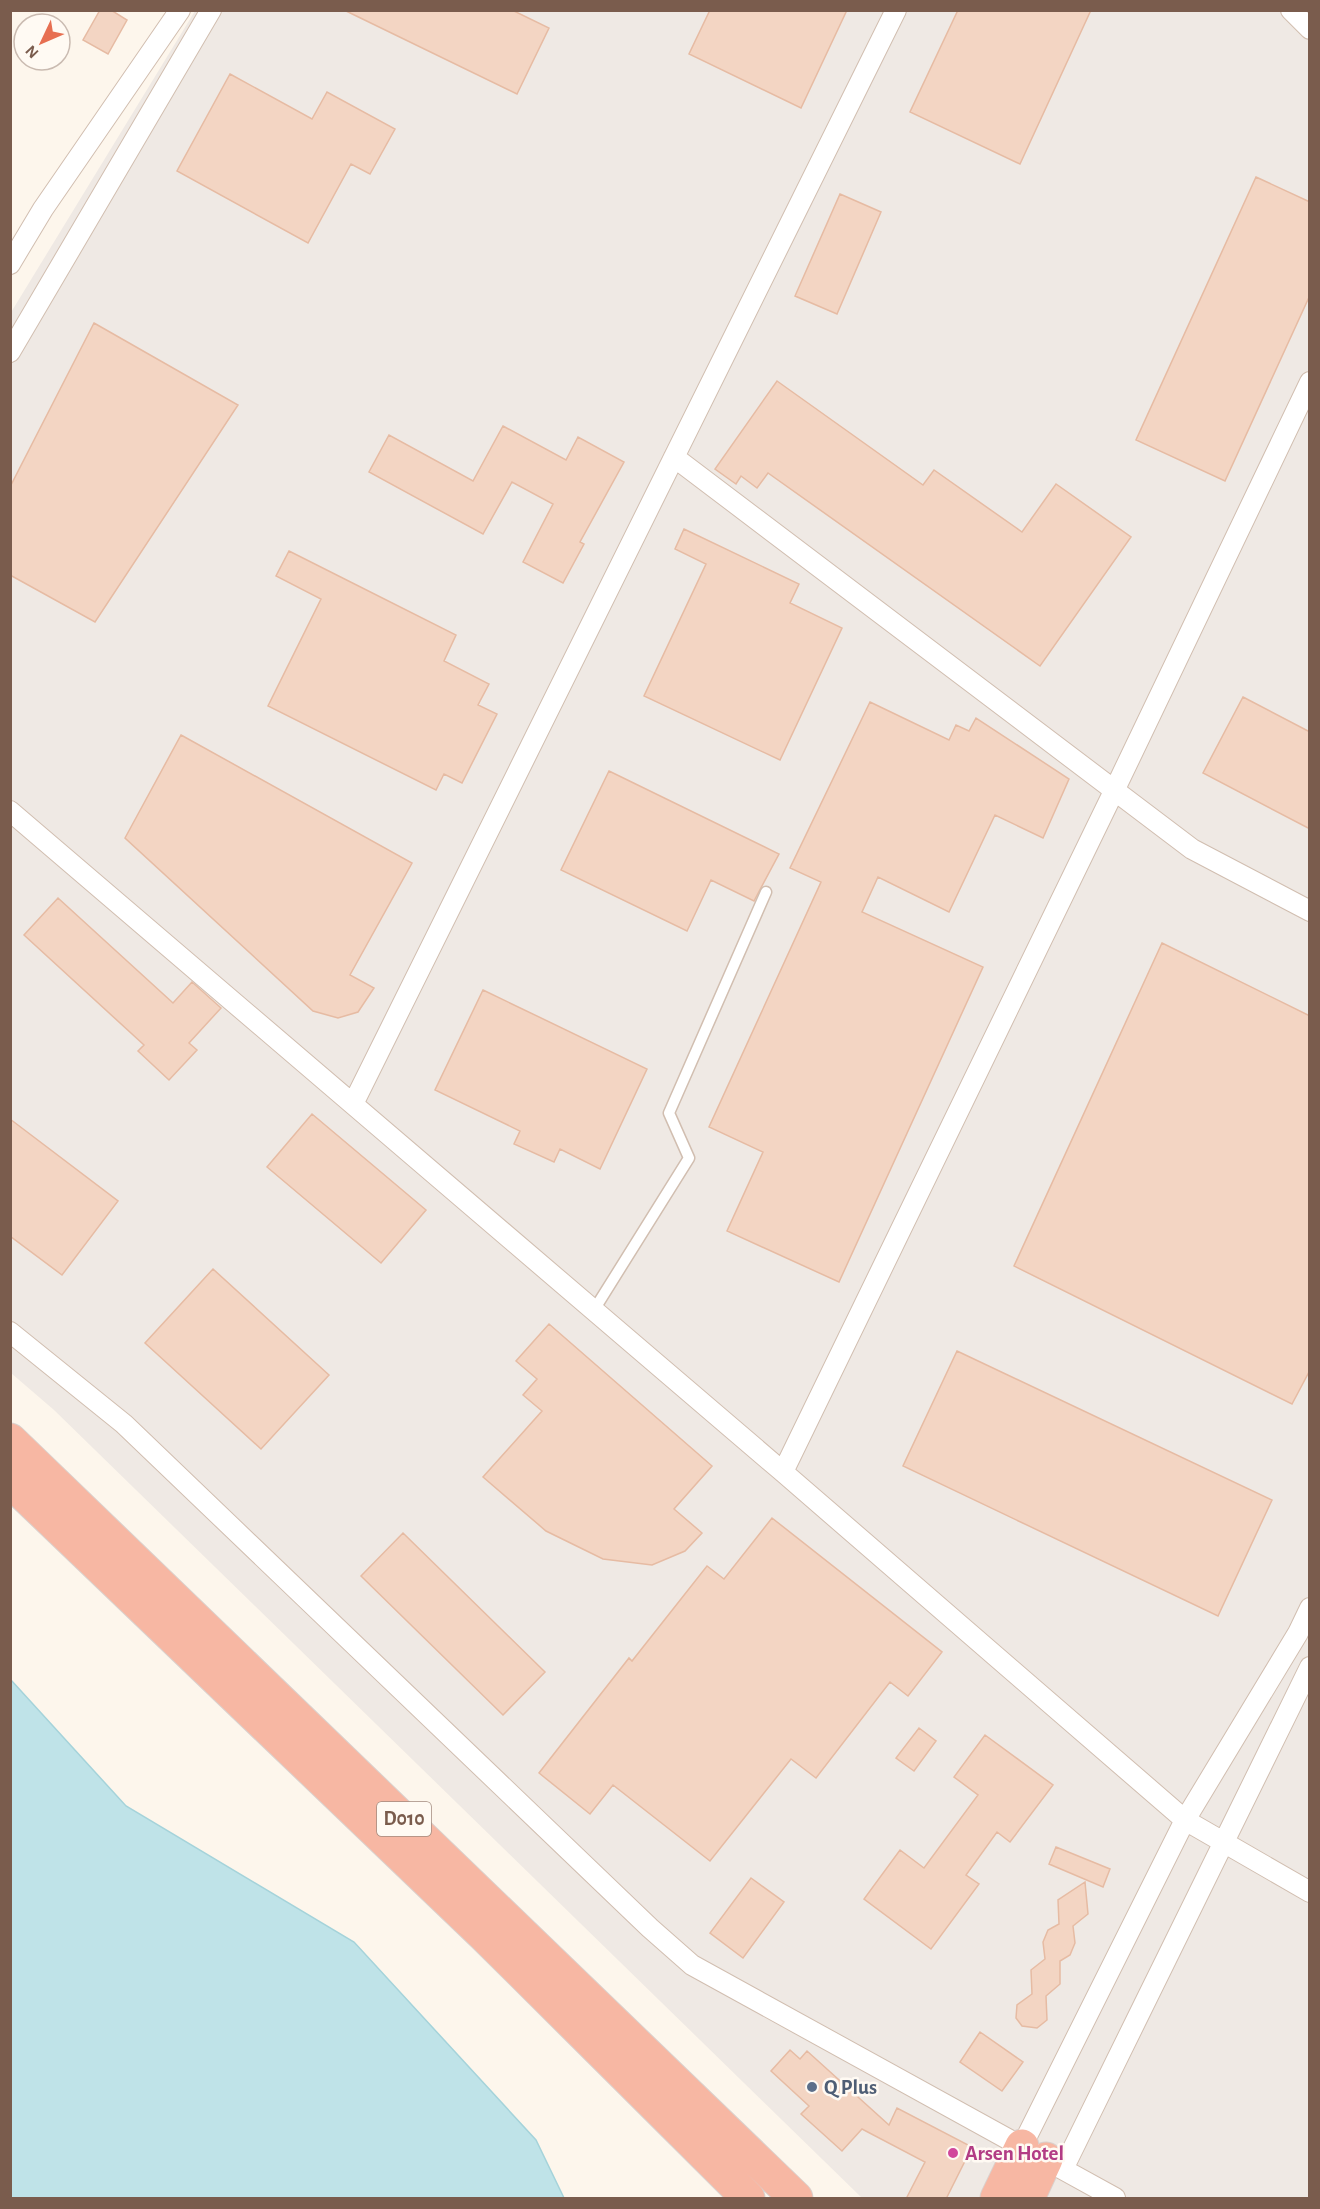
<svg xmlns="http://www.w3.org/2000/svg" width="1320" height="2209" viewBox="0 0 1320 2209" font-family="'Alegreya Sans',sans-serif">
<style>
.industrial{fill:#efe9e4}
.water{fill:#bfe3e8;stroke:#a5d3da;stroke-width:1.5}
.building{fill:#f3d5c3;stroke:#e6bba3;stroke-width:1.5}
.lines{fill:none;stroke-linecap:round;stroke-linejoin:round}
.lane-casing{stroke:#d1beb0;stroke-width:13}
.street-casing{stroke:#d1beb0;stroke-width:22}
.highway-casing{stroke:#dad1cd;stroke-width:35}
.lane{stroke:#fff;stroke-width:10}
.street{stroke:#fff;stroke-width:20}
.highway{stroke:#f7b7a3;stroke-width:33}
.service-dot{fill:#5c6f8a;stroke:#fffaf3;stroke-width:2}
.hotel-dot{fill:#d1479c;stroke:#fffaf3;stroke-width:2}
.labels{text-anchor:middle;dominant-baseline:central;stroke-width:5;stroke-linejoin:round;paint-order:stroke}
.shield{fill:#fffaf3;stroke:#a28b7f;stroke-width:1.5}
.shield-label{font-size:20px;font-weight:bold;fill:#7a5c4d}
.service-label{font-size:21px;font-weight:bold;fill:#4e5e75;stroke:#fffaf3;text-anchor:start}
.hotel-label{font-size:21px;font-weight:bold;fill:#b23c85;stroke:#fffaf3;text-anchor:start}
</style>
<rect width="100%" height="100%" fill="#fdf6ec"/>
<!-- industrial -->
<path class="industrial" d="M195 11H1309V2198H862L54 1410 11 1373 10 314Z"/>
<!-- water -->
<path class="water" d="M11 1680 126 1806 354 1942 536 2140 564 2198H11Z"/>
<!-- building -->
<path class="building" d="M100 10H111L127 20 108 54 83 40Z
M344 10H512L549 28 517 94Z
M710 10H847L801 108 689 54Z
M958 10H1091L1020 164 910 112Z
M230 74 312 119 327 92 395 129 370 174 351 164 308 243 177 171Z
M1256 177 1310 202V295L1225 481 1136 440Z
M840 194 881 212 837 314 795 296Z
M94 323 238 405 95 622 10 575V487Z
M777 381 923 485 934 470 1022 532 1056 484 1131 537 1040 666 768 473 757 488 741 476 736 484 715 469Z
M503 426 566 460 578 437 624 462 580 542 584 544 563 583 523 562 553 504 512 482 483 534 369 472 389 435 473 481Z
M684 529 799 584 790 603 842 628 780 760 644 696 706 564 675 549Z
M289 551 456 635 444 661 489 684 478 705 497 714 462 783 444 774 436 790 268 706 321 599 276 576Z
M1243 697 1310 732V829L1203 773Z
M870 702 949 740 956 725 969 731 976 718 1069 779 1043 838 995 815 949 912 878 877 862 912 983 967 839 1282 727 1231 763 1152 709 1127 821 882 790 868Z
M181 735 412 863 350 975 374 988 358 1012 338 1018 313 1011 125 838Z
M609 771 779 854 754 901 711 880 687 931 561 870Z
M58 898 173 1003 192 982 221 1008 189 1043 197 1050 169 1080 138 1051 144 1045 24 935Z
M1162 943 1310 1016V1370L1292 1404 1014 1266Z
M483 990 647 1069 600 1169 560 1149 554 1162 514 1144 520 1131 435 1090Z
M312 1114 426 1210 381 1263 267 1167Z
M10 1119 118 1201 62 1275 10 1236Z
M213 1269 329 1375 261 1449 145 1343Z
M549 1324 712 1466 674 1509 702 1533 685 1551 652 1565 603 1559 546 1531 483 1477 542 1411 523 1395 537 1379 516 1361Z
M957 1351 1272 1500 1218 1616 903 1466Z
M772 1518 942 1652 908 1696 890 1682 816 1778 791 1759 710 1861 613 1785 590 1814 539 1773 629 1658 632 1661 707 1566 724 1579Z
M403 1533 545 1672 503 1715 361 1576Z
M919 1728 936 1741 914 1771 896 1758Z
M985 1735 1053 1785 1010 1842 997 1832 966 1875 979 1884 931 1949 864 1899 900 1850 924 1868 978 1795 954 1777Z
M1056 1847 1110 1869 1103 1887 1049 1864Z
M751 1878 784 1902 743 1958 710 1933Z
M1085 1882 1088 1914 1073 1926 1075 1943 1070 1955 1060 1961V1984L1046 1996 1047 2020 1037 2028 1022 2026 1016 2018 1017 2005 1032 1994 1031 1970 1045 1959 1043 1942 1048 1930 1059 1924 1058 1900Z
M980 2032 1023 2062 1002 2091 960 2062Z
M790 2050 800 2059 807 2051 889 2125 897 2108 972 2147 946 2199H906L925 2162 862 2129 842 2151 801 2114 809 2106 771 2071Z"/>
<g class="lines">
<defs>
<path id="lane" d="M594 1310 689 1158 669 1113 766 892"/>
<path id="street" d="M1291 10 1310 29
M10 264 43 209 180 10
M10 352 211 10
M674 457 1192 849 1310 911
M10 811 783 1472 1185 1820 1310 1892
M353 1104 896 10
M10 1332 124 1424 650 1928 692 1965 1115 2198
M783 1472 1115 789 1310 382
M1022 2146 1185 1820 1298 1633 1310 1608
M1063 2169 1310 1667"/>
<path id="highway" d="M10 1440 796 2198
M10 1481 485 1936 748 2198
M997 2198 1022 2146
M1028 2198 1046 2159"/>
</defs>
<!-- lane casing -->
<use href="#lane" class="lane-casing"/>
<!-- street casing -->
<use href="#street" class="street-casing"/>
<!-- highway casing -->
<use href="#highway" class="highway-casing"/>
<!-- lane -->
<use href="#lane" class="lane"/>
<!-- street -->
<use href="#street" class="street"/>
<!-- highway -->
<use href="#highway" class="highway"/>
</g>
<!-- markers -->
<circle class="service-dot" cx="812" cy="2087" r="6"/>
<circle class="hotel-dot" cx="953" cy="2153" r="6"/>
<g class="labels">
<!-- shield labels -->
<rect class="shield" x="377" y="1802" width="54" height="34" rx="4.5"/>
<g class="shield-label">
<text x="404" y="1819">D010</text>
</g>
<!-- service labels -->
<g class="service-label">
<text x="824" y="2087">Q Plus</text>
</g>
<!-- hotel labels -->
<g class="hotel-label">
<text x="965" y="2153">Arsen Hotel</text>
</g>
</g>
<!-- border -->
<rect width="1320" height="2209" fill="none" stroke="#7a5c4d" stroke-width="24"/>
<!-- north arrow -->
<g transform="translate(42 42) rotate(226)"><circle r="28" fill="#fffaf3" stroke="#cabbb1" stroke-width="1.5"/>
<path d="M0-4.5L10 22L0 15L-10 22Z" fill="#e76f51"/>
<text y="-9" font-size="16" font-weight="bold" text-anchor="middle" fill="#7a5c4d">N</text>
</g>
</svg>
